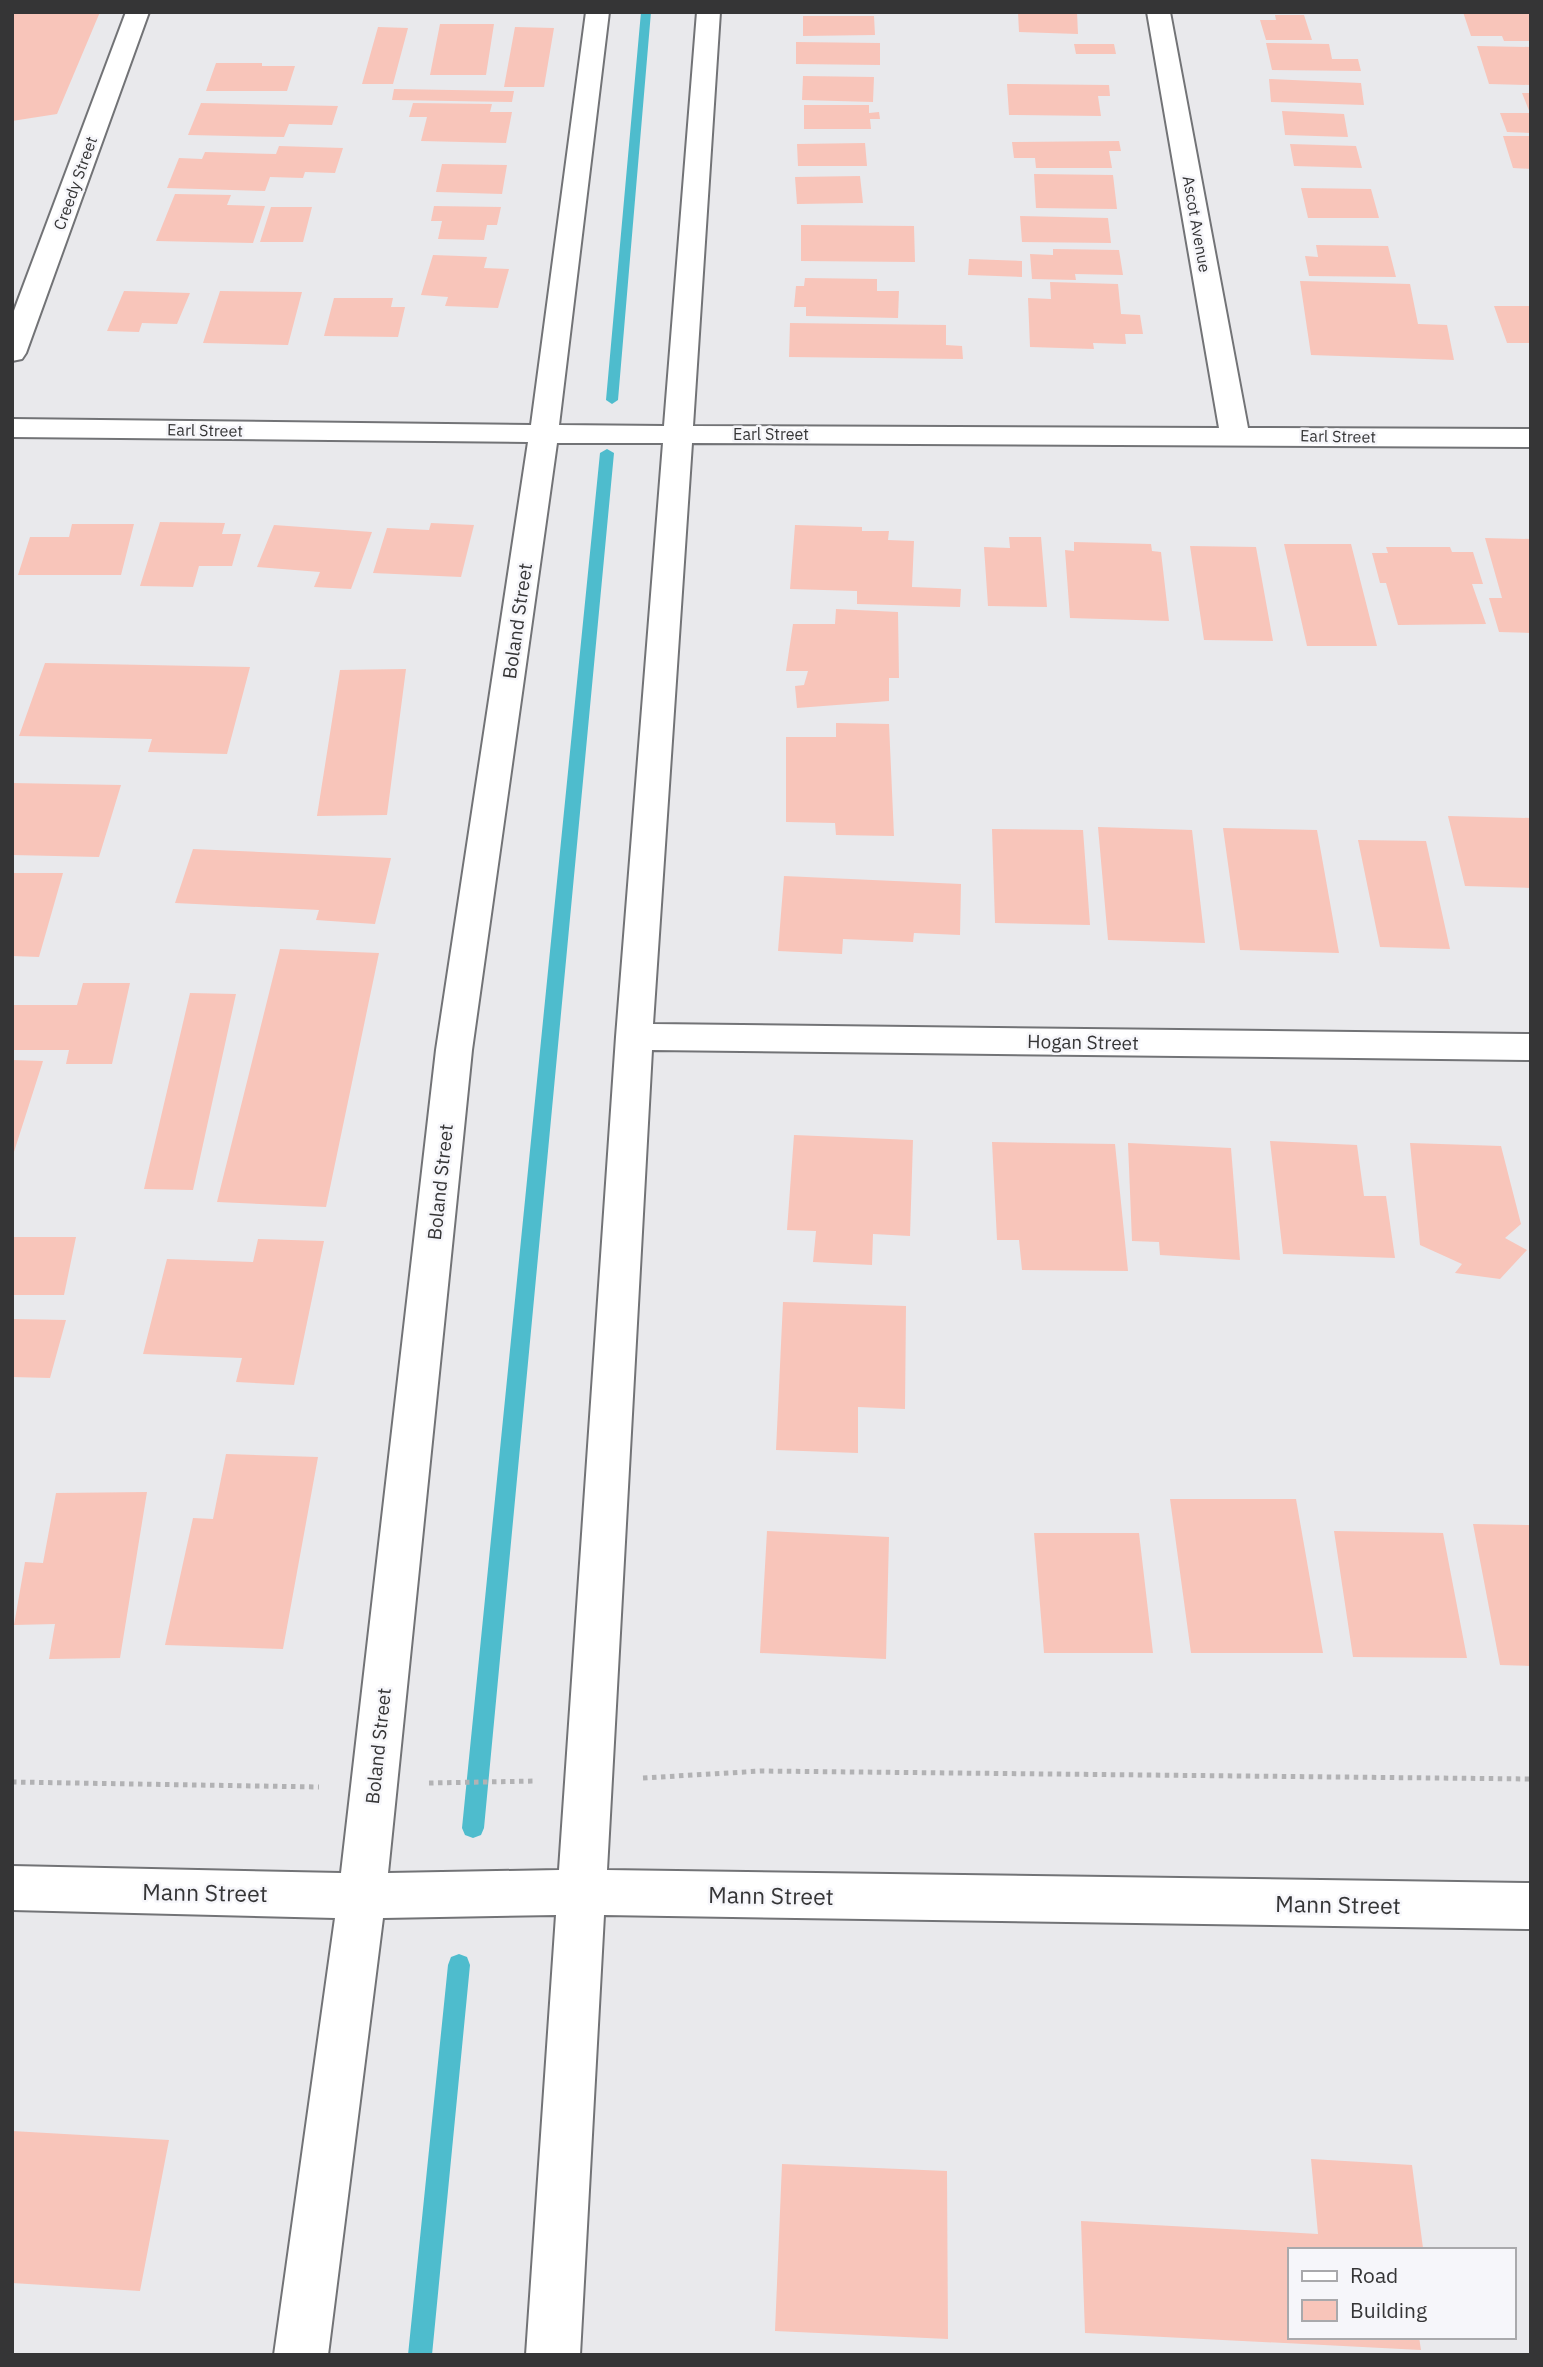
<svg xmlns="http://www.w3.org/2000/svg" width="1543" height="2367" viewBox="0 0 1543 2367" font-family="'IBM Plex Sans',sans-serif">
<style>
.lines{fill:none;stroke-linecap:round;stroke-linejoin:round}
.stream{fill:#4ebccd;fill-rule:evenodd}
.building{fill:#f8c5ba}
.street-casing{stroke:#727376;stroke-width:4}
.path{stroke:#b2b2b4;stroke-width:5;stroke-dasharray:4.5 4.5;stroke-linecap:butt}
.street{fill:#fff;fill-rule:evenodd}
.labels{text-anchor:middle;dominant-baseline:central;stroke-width:5;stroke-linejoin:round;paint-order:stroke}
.far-street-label{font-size:16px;fill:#353536;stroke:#f6f6fa}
.street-label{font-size:19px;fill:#353536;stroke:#f6f6fa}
.near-street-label{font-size:23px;fill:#353536;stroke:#f6f6fa}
</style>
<rect width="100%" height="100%" fill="#e9e9ec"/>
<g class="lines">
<!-- stream -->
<path class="stream" d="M641 12H651L618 400 612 404 606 400Z
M607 449 614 453 484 1828 481 1835 473 1838 465 1835 462 1828 600 453Z
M459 1954 467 1957 470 1965 432 2355H408L448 1965 451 1957Z"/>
</g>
<!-- building -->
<path class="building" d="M12 12H100L57 114 12 121Z
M1018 12H1077L1078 34 1019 32Z
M1463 12H1531V41H1504L1502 36H1471Z
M1275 15H1304L1312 40H1266L1260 20H1276Z
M803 16H874L875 35 803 36Z
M440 24H494L486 75H430Z
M378 27 408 28 393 84H362Z
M515 27 554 28 544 87H504Z
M796 42 880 43V65L796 64Z
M1266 43 1329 44 1332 59H1358L1361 71 1272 70Z
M1074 44H1114L1116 54H1076Z
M1477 46 1531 47V85L1489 84Z
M216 63H262V66H295L287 91H206Z
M803 76 874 77 873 102 802 100Z
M1269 79 1361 83 1364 105 1271 102Z
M1007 84 1109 85 1110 96H1098L1101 116 1009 115Z
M394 89 514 91 512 102 392 100Z
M1522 93H1531V133L1507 132 1500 113H1530Z
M201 103 338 106 332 125 289 124 284 137 188 135Z
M413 103 492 104 490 112H512L506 143 421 141 427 117H409Z
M804 105H869V113L879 112 880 119H870L871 129H804Z
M1282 111 1344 114 1348 137 1285 135Z
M1503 136H1531V169L1513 168Z
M1119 141 1121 151H1109L1112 168H1036L1035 158H1014L1012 142Z
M865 143 867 166H798L797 144Z
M1290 144 1356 146 1362 168 1294 166Z
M279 146 343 148 335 173 305 172 303 178 270 177 265 191 167 188 179 158 202 159 205 152 276 154Z
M442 164 507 165 502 194 436 192Z
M1034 174 1113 175 1117 209 1036 208Z
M860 176 863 203 797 204 795 177Z
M1301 188 1371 189 1379 218H1308Z
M175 194 231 195 227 205 265 206 253 243 156 241Z
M434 206 501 207 497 225H487L484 240 438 239 442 221H431Z
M271 207H312L303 242H260Z
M1020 216 1108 218 1111 243 1022 242Z
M801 225 914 226 915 262 801 261Z
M1316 245 1388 246 1396 277 1309 276 1305 256 1318 257Z
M1053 249 1119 250 1123 275 1075 274 1076 280 1032 279 1030 254 1053 255Z
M433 255 487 257 484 268 509 269 498 308 445 306 448 297 421 295Z
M969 259 1022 261V277L968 275Z
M805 278 877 279V291H899L898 318 806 316V307H794L796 286H804Z
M1300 281 1410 284 1418 324 1447 325 1454 360 1311 355Z
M1050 282 1118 284 1121 314 1140 315 1143 334H1125L1126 344 1093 343 1094 349 1030 347 1028 298 1051 299Z
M124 291 190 293 177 324 142 323 139 332 107 331Z
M220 291 302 292 288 345 203 343Z
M334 298H393L391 307H405L398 337 324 336Z
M1494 306H1531V343H1507Z
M790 323 946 325V345L962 346 963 359 789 357Z
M160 522 225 523 222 534H241L232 566H199L193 587 140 586Z
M431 523 474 525 461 577 373 573 387 528 429 530Z
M72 524H134L121 575H18L30 537H69Z
M274 525 372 532 351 589 314 587 320 572 257 567Z
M795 525 862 527V531H889L888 540 914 541 912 587 961 589 960 607 857 604V591L790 589Z
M1009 537H1041L1047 607 988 606 984 547 1010 548Z
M1485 538 1531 539V633L1499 632 1489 598H1502Z
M1074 542 1151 544 1152 551 1161 552 1169 621 1070 618 1065 550 1074 551Z
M1284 544H1351L1377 646H1307Z
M1190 546 1256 547 1273 641 1204 640Z
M1386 547H1450L1452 552H1473L1483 584H1472L1486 624 1398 625 1386 583H1380L1372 553H1388Z
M836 609 898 612 899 678H889V701L797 708 795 686 804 685 808 671H786L793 624H835Z
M45 663 250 667 227 754 148 752 152 739 19 736Z
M406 669 387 815 317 816 340 670Z
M836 723 889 724 894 836 836 835 835 823 786 822V737H836Z
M12 783 121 785 99 857 12 855Z
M1448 816 1531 818V888L1465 886Z
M1098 827 1192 830 1205 943 1108 940Z
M1223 828 1317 830 1339 953 1240 950Z
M992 829 1083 830 1090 925 995 923Z
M1358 840 1426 841 1450 949 1380 947Z
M193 849 391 858 375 924 316 920 319 910 175 903Z
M12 873H63L39 957 12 956Z
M784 876 961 884 960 935 914 933 913 942 843 939 842 954 778 951Z
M280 949 379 953 326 1207 217 1202Z
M83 983H130L112 1064H66L69 1050H12V1005H77Z
M190 993 236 994 193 1190 144 1189Z
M12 1060 43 1061 13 1155 12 1154Z
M794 1135 913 1140 910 1236 873 1234 872 1265 813 1262 816 1231 787 1230Z
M1270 1141 1357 1145 1364 1196H1386L1395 1258 1283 1254Z
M992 1142 1115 1144 1128 1271 1022 1270 1019 1240H997Z
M1128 1143 1231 1148 1240 1260 1160 1255 1159 1242 1132 1241Z
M1410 1143 1501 1146 1521 1224 1505 1238 1527 1250 1500 1279 1455 1273 1462 1264 1420 1245Z
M12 1237H76L64 1295H12Z
M258 1239 324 1241 294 1385 236 1382 242 1358 143 1354 167 1259 253 1262Z
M783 1302 906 1306 905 1409 858 1407V1453L776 1450Z
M12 1319 66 1320 50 1378 12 1377Z
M226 1454 318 1457 283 1649 165 1645 193 1518 213 1519Z
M147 1492 120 1658 49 1659 55 1624 14 1625 25 1562 43 1563 56 1493Z
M1170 1499H1296L1323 1653H1191Z
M1473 1524 1531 1525V1666L1500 1665Z
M767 1531 889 1537 886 1659 760 1653Z
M1334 1531 1443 1533 1467 1658 1353 1657Z
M1034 1533H1139L1153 1653H1044Z
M12 2131 169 2140 140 2291 12 2283Z
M1311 2159 1412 2165 1423 2248 1289 2250V2337H1419L1421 2350 1085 2333 1081 2221 1318 2234Z
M782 2164 947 2171 948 2339 775 2331Z"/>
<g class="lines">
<defs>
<path id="street" d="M126 12H149L26 353 22 359 12 361V316Z
M586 12H609L559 425 664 426 697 12H720L693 426 1219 428 1147 12H1170L1248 428 1531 429V447L692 443 653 1024 1531 1034V1060L652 1050 607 1870 1531 1883V1929L604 1915 580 2355H526L556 1915 383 1918 328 2355H274L335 1918 12 1910V1866L341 1873 436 1050 528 442 12 437V419L531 425ZM557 443H663L616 1037 559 1870 388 1873 472 1050Z"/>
</defs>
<!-- street casing -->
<use href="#street" class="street-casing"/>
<!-- path -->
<path class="path" d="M643 1778 761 1771 1531 1779
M12 1782 319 1787
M429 1783 536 1781"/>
<!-- street -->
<use href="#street" class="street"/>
</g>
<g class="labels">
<!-- far-street labels -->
<g class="far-street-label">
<text transform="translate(75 183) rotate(-70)">Creedy Street</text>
<text transform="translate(1197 224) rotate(80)">Ascot Avenue</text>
<text transform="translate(205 430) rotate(1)">Earl Street</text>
<text x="771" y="434">Earl Street</text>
<text transform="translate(1338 436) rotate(1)">Earl Street</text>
</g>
<!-- street labels -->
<g class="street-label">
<text transform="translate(517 621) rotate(-82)">Boland Street</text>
<text transform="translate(1083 1042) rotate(1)">Hogan Street</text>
<text transform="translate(440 1182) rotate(-84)">Boland Street</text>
<text transform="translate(378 1746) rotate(-84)">Boland Street</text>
</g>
<!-- near-street labels -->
<g class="near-street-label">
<text transform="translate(205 1892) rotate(1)">Mann Street</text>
<text transform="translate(771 1895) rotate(1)">Mann Street</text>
<text transform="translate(1338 1904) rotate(1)">Mann Street</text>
</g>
</g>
<!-- border -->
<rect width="1543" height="2367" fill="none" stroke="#353536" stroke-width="28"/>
<!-- legend -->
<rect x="1288" y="2248" width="228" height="91" fill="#f6f6fa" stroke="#a9a9ac" stroke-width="2"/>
<rect x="1302" y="2271" width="35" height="10" fill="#ffffff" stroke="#a9a9ac" stroke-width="2"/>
<text x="1350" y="2283" font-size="21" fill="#353536">Road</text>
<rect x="1302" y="2300" width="35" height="21" fill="#f8c5ba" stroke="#a9a9ac" stroke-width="2"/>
<text x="1350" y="2318" font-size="21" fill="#353536">Building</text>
</svg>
